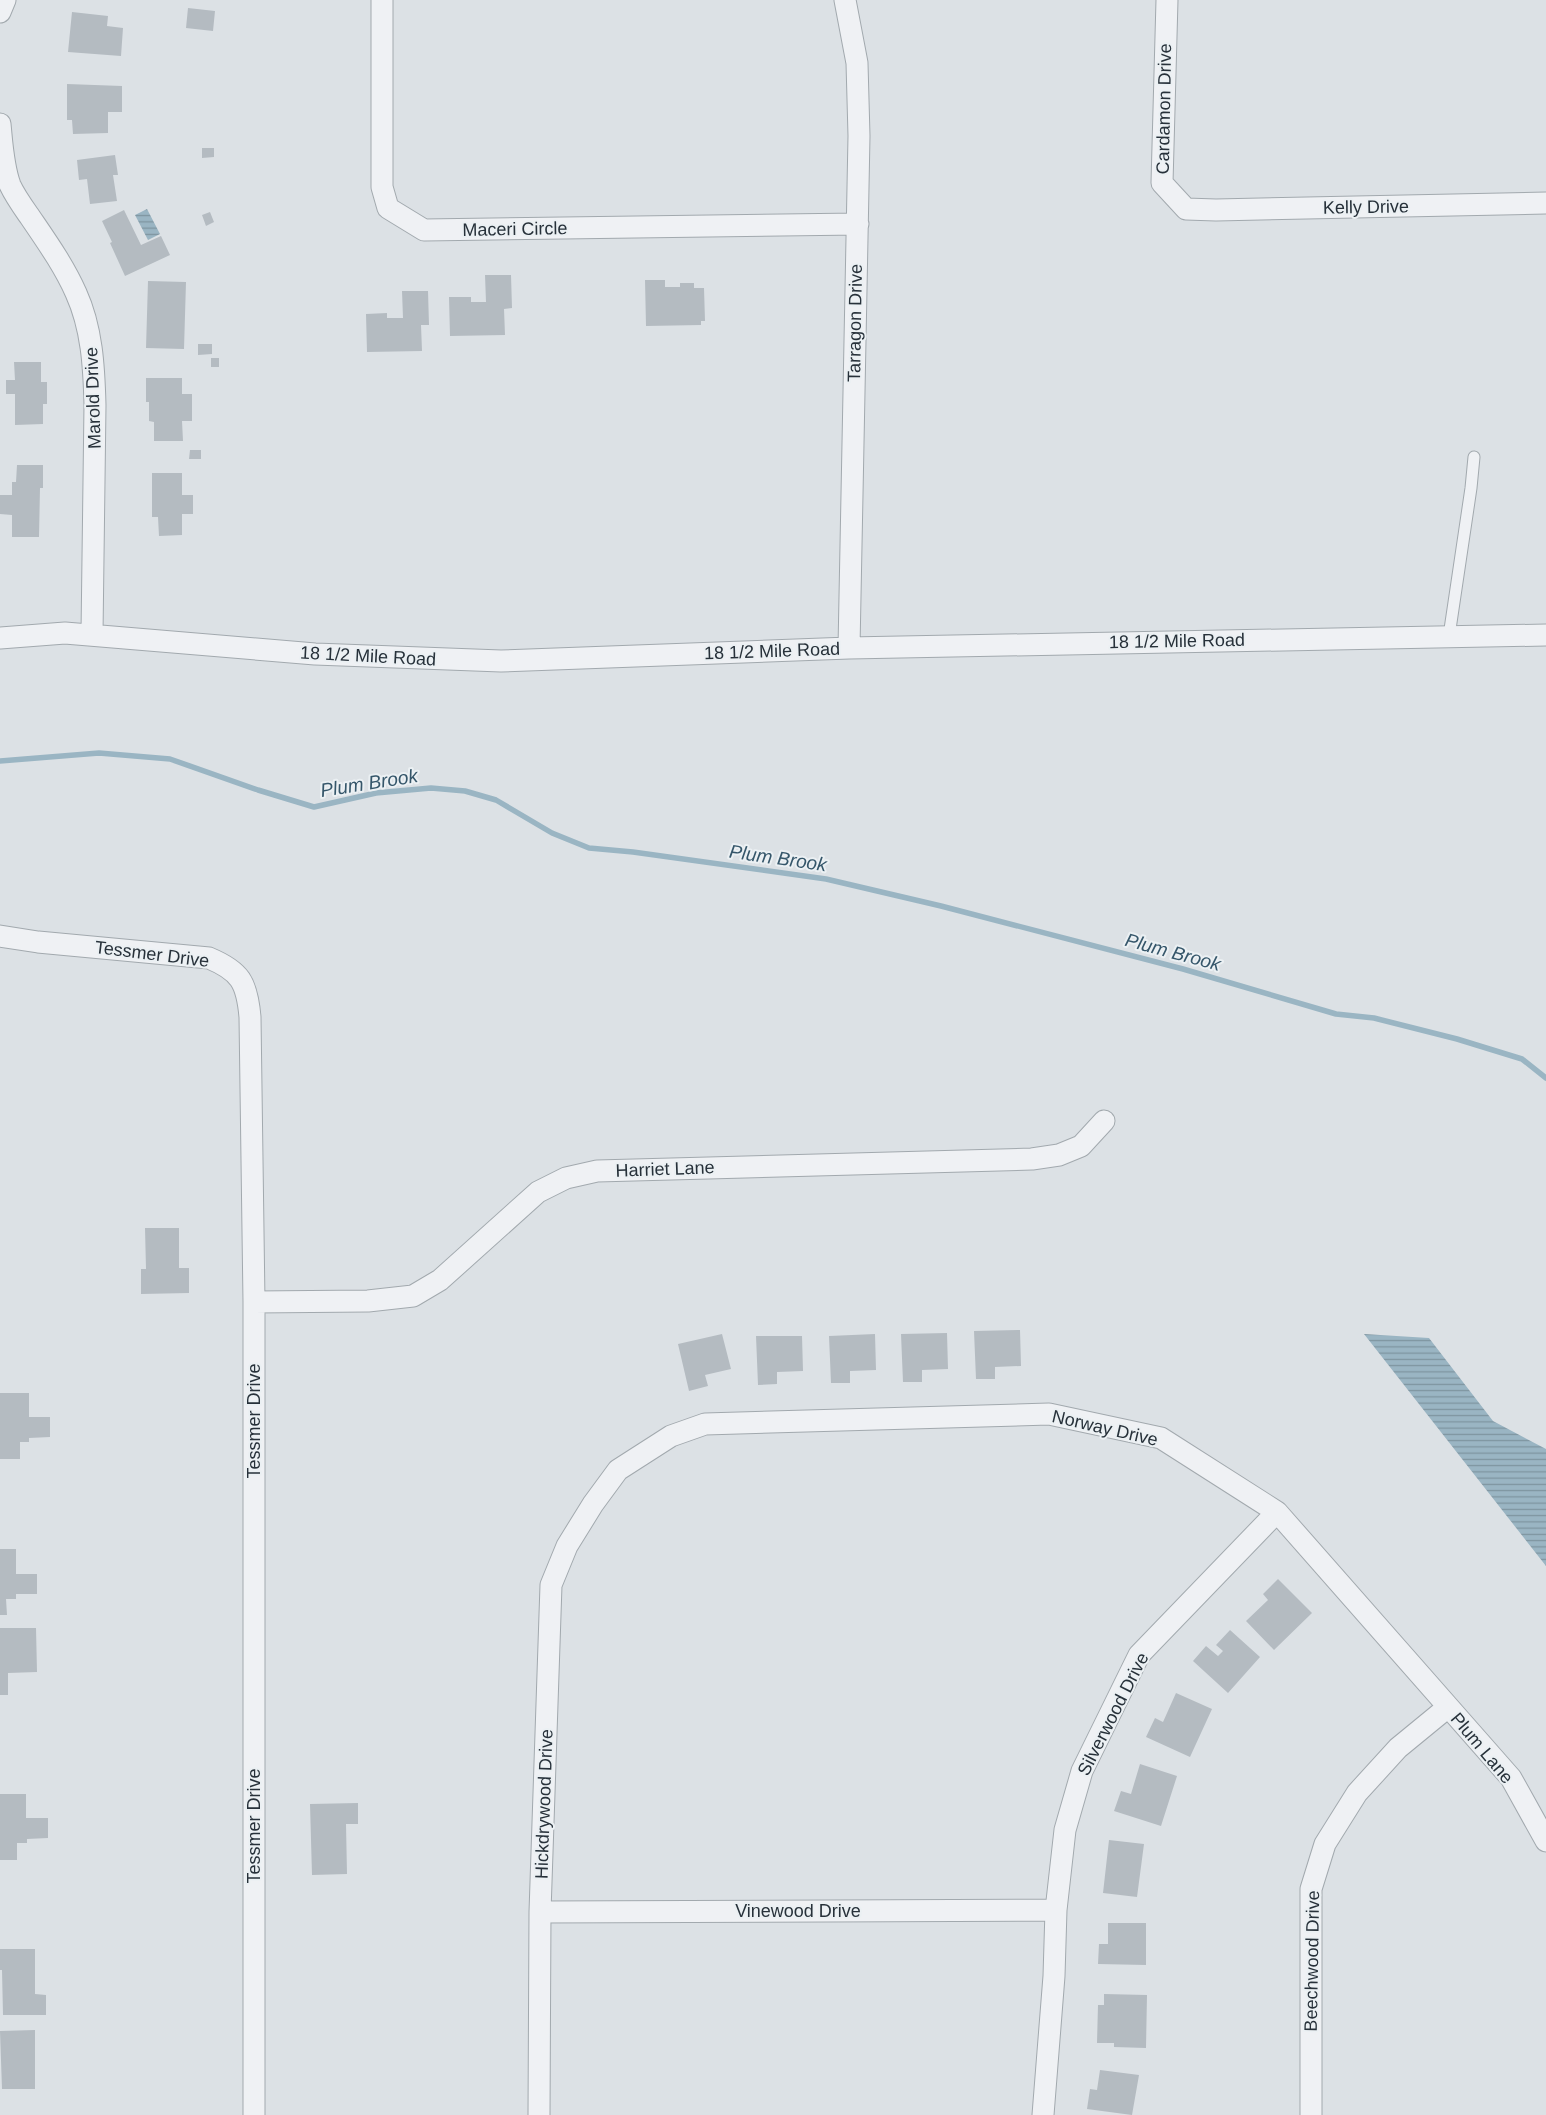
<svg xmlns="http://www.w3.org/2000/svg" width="1546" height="2115" viewBox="0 0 1546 2115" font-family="Arial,sans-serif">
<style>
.water{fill:url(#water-rules)}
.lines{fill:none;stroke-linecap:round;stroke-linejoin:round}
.stream{stroke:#9ab5c3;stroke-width:5.5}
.building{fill:#b4bbc1}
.service-casing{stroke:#a2a9ae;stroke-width:13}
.minor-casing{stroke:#a2a9ae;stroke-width:23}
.service{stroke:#eff1f4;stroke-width:11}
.minor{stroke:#eff1f4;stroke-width:21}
.labels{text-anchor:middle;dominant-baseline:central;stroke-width:4;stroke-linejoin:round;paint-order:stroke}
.street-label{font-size:18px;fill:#27313a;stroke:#ebf0f3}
.water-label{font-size:19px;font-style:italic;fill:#35566a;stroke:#ebf0f3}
</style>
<defs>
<pattern id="water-rules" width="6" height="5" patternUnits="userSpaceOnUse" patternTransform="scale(1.25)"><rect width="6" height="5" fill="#9ab5c3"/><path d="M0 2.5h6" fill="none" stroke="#7e949f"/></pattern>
</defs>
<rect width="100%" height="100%" fill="#dce1e5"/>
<!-- water -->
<path class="water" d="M147 209 160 234 148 240 135 215Z
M1364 1334 1429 1338 1493 1421 1546 1449V1566Z"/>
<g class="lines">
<!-- stream -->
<path class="stream" d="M0 761 99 753 170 759 258 790 314 807 376 793 431 788 465 791 496 800 552 833 589 848 633 852 826 879 941 906 1183 969 1336 1014 1374 1018 1457 1039 1522 1059 1546 1078"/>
</g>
<!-- building -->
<path class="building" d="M188 8 215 11 213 31 186 28Z
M72 12 108 16 107 26 123 28 121 56 68 52Z
M67 84 122 86V112H108V133L73 134 72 120H67Z
M202 148H214V157L202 158Z
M115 155 118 175H113L117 201 90 204 87 179 79 180 77 160Z
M124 210 141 245 161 236 170 255 125 276 110 243 112 242 102 221Z
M210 212 214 222 206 226 202 215Z
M485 275H511L512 308 504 309 505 335 450 336 449 297H471V302H486Z
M645 280H665V287H680V283H694V288H704L705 321H701V325L646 326Z
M148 281 186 282 184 349 146 348Z
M402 291H428L429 325H421L422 351 367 352 366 314 387 313V318H403Z
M198 344H212V354L198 355Z
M211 358H219V367H211Z
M14 362H41V382H47V404H43V424L15 425V394H6V380H15Z
M146 378H182V394H192V421H182L183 441H154V422L149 421V402H146Z
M190 450H201V459H189Z
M17 465H43V488H40L39 537H12V515L0 514V495H12V482H16Z
M152 473H182V495H193V514H182V535L159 536 158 517H152Z
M145 1228H179V1268H189V1293L141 1294V1269H146Z
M1020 1330 1021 1366 995 1367V1379H976L974 1331Z
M947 1333 948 1369 922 1370V1382H903L901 1334Z
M722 1334 731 1369 705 1375 708 1386 689 1391 678 1344Z
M875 1334 876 1370 850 1371V1383H831L829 1336Z
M756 1336H802L803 1371 777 1372V1384L758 1385Z
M0 1393H29V1417H50V1437L29 1438V1442H20V1459H0Z
M0 1549H16V1574H37V1594H16V1599H6L7 1615H0Z
M1278 1579 1312 1613 1274 1650 1246 1621 1268 1600 1263 1594Z
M0 1628H36L37 1672 8 1673V1695H0Z
M1230 1630 1260 1657 1228 1693 1193 1661 1206 1646 1218 1656 1223 1651 1216 1645Z
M1176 1693 1212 1709 1190 1757 1146 1737 1155 1718 1163 1722Z
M1140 1764 1177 1776 1161 1826 1114 1811 1121 1791 1131 1794Z
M0 1794H26V1818H48V1838L27 1839V1843H17V1860H0Z
M358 1803V1824H346L347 1874 312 1875 310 1804Z
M1109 1840 1144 1844 1137 1897 1103 1893Z
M1108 1923H1146V1965L1098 1964 1099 1944H1108Z
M0 1949H35V1994L46 1995V2015H3L2 1970H0Z
M1104 1994 1147 1995 1146 2048 1114 2047V2043H1097L1098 2005H1104Z
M35 2030V2089H2L0 2031Z
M1100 2070 1139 2075 1132 2115 1087 2109 1090 2089 1097 2090Z"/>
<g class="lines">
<defs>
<path id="service" d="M1449 636 1471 488 1474 457"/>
<path id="minor" d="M382 0V187L388 208 424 230 858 224
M845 0 857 63 859 136 849 648
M1167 0 1162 183 1186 209 1216 210 1546 203
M0 12 5 0
M0 124C2 144 3 166 10 185 15 196 23 207 30 217 47 242 64 266 76 293 92 328 94 367 95 405L92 634
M0 638 65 633 315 654 501 661 849 648 1546 635
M0 936 38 942 209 958C240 971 247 982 250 1017L254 1302V2115
M254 1302 368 1301 413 1296 440 1280 538 1192 566 1178 597 1171 1032 1159 1059 1155 1081 1146 1104 1121
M540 1912 1056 1910
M539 2115 540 1912 551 1585 567 1546 593 1504 618 1470 671 1436 705 1424 1049 1414 1161 1438 1277 1512 1511 1778 1546 1841
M1043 2115 1054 1976 1056 1910 1065 1830 1082 1771 1139 1655 1277 1512
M1311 2115V1889L1325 1844 1357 1793 1398 1748 1448 1707"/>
</defs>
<!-- service casing -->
<use href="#service" class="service-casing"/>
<!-- minor casing -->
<use href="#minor" class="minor-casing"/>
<!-- service -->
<use href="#service" class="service"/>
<!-- minor -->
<use href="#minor" class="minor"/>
</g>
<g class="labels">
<!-- street labels -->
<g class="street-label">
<text transform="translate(1164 109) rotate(-89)">Cardamon Drive</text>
<text transform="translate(1366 207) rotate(-1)">Kelly Drive</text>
<text transform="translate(515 229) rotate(-1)">Maceri Circle</text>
<text transform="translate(855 323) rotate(-89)">Tarragon Drive</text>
<text transform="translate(93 398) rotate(-92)">Marold Drive</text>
<text transform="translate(1177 641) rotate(-1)">18 1/2 Mile Road</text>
<text transform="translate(772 651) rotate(-2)">18 1/2 Mile Road</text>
<text transform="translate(368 656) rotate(3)">18 1/2 Mile Road</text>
<text transform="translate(152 954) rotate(7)">Tessmer Drive</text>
<text transform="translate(665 1169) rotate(-2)">Harriet Lane</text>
<text transform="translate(254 1421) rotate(-90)">Tessmer Drive</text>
<text transform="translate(1105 1428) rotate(13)">Norway Drive</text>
<text transform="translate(1113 1714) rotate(-63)">Silverwood Drive</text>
<text transform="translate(1482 1748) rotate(50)">Plum Lane</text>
<text transform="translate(544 1804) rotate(-88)">Hickdrywood Drive</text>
<text transform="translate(254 1826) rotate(-90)">Tessmer Drive</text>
<text x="798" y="1911">Vinewood Drive</text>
<text transform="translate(1312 1961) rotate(-89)">Beechwood Drive</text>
</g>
<!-- water labels -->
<g class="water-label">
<text transform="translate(369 783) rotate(-9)">Plum Brook</text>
<text transform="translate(778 858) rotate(8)">Plum Brook</text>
<text transform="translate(1173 952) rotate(15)">Plum Brook</text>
</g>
</g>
</svg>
